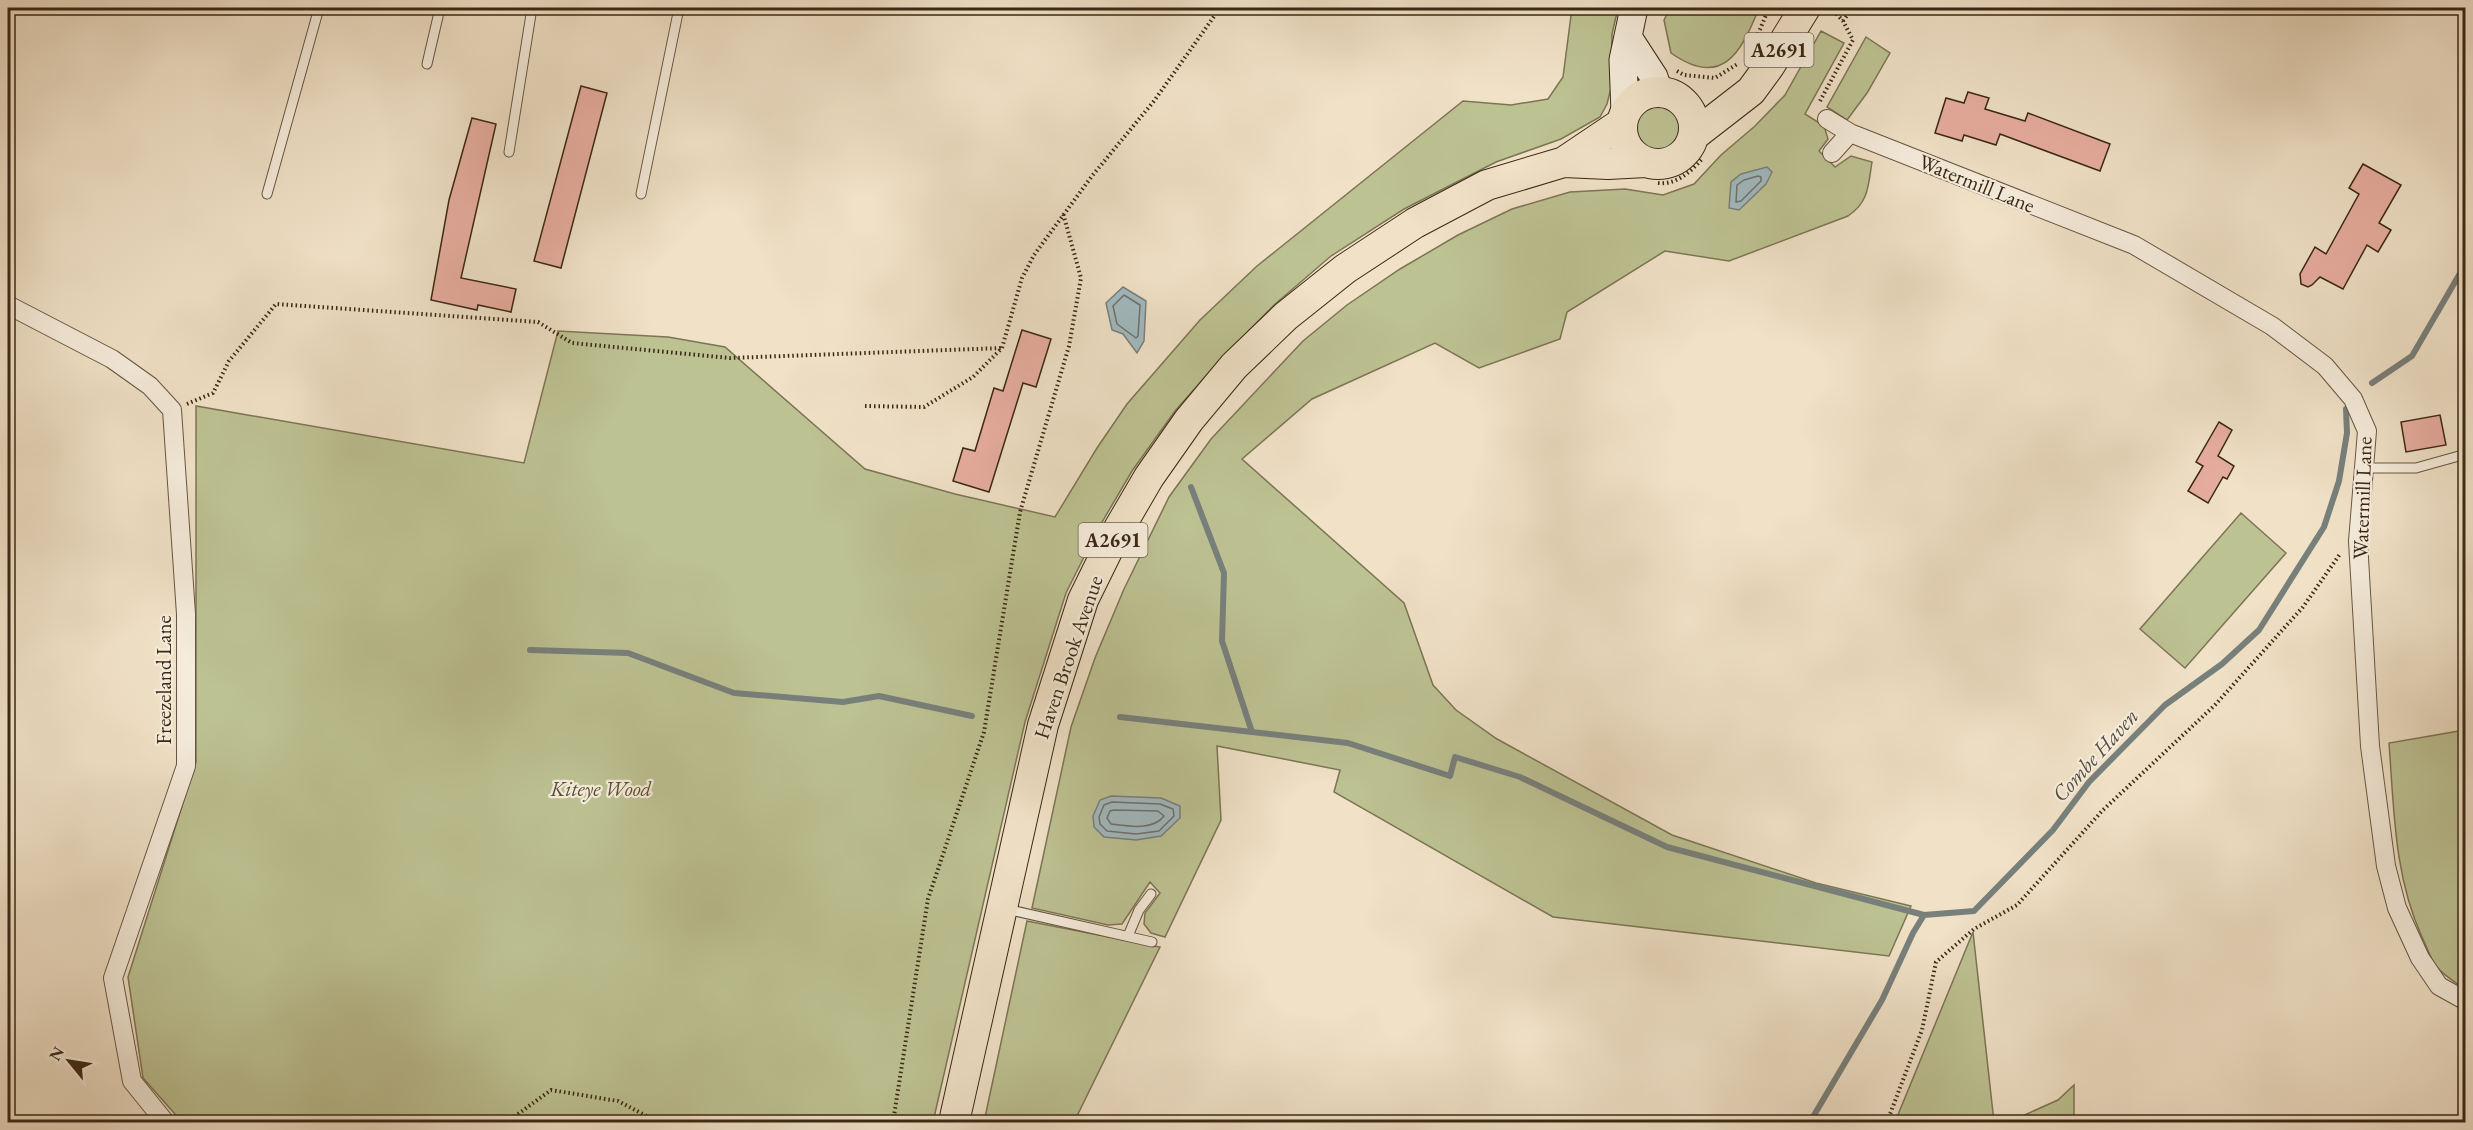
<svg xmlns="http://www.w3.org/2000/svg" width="2473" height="1130" viewBox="0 0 2473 1130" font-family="'EB Garamond',serif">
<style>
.green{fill:#bdc293;stroke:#7c7554;stroke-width:1.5}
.water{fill:#a1bac1;stroke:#78807c;stroke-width:1.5}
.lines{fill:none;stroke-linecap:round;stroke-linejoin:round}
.shore{stroke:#6e716b;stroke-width:1.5}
.stream{stroke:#78807c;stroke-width:6}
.building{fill:#e7ad9f;stroke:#3a2815;stroke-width:1.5}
.lane-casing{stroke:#685642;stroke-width:11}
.street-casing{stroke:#685642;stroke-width:20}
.secondary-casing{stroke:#3a2815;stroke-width:29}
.primary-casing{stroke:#3a2815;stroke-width:32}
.path{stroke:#3a2815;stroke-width:4;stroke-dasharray:1.5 3;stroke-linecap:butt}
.lane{stroke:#f5ecdb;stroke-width:9}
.street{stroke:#f5ecdb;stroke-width:18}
.secondary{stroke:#f5ecdb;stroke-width:27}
.primary{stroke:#f0e1c7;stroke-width:30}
.labels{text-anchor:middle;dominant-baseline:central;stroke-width:4.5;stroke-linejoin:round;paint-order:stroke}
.shield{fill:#f5ecdb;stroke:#726350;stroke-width:1.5}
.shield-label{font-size:20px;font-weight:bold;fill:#3a2815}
.street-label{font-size:21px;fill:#3a2815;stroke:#f5ecdb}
.park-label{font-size:21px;font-style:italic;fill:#5b4e34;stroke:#f5ecdb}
.water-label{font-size:22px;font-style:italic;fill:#544c40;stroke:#f5ecdb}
</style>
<rect width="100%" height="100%" fill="#f0e1c7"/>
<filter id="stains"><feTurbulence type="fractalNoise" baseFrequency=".00333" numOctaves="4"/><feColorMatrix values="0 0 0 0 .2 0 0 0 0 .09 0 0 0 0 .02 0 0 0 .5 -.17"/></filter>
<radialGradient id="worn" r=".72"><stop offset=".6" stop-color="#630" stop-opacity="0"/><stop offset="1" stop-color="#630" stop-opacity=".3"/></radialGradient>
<!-- green -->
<path class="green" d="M1572 8H1618L1612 34 1611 88 1607 104 1600 117 1561 139 1496 162 1404 209 1331 256 1274 305 1222 358 1175 411 1132 471 1098 529 1066 593 1025 722 933 1122H182L143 1078 128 977 196 762V406L524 463 558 331 668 337 725 347 865 469 955 494 1055 517 1097 448 1127 404 1200 320 1257 266 1463 101 1511 105 1548 99 1563 77Z
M1670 8H1759C1741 53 1722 89 1671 53L1664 20Z
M1821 31 1844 43 1805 114 1824 126 1828 139 1819 151 1835 167 1851 156 1872 162C1868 186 1869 202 1848 216L1729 261 1665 251 1567 312 1560 339 1479 368 1435 343 1312 399 1242 459 1404 603 1433 685 1456 710 1497 739 1672 835 1816 883 1911 906 1889 956 1553 917 1334 792 1340 770 1217 746 1221 820 1165 937 1151 933 1144 924 1145 913 1160 893 1150 882 1122 924 1108 925 1032 908 1071 727 1095 658 1124 589 1169 497 1211 439 1303 341 1347 305 1400 269 1458 235 1512 209 1570 192 1625 189 1663 195 1694 184 1721 155 1755 126 1785 95Z
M1866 37 1890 53 1867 93 1847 120 1827 107Z
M1630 128a27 27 0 1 1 54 0a27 27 0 1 1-54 0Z
M2241 513 2286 553 2185 668 2140 629Z
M2465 730V989C2455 982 2444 976 2436 966 2430 958 2427 947 2422 937 2394 876 2394 809 2389 743Z
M1027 921 1160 947 1074 1122H984Z
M1973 932 1994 1122H1895Z
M2074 1085V1122H2009L2058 1100Z"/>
<!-- water -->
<path class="water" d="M1767 167 1772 172 1766 184 1739 210 1729 208 1731 182 1741 174Z
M1123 287 1146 301 1144 341 1137 353 1123 334 1112 330 1106 303Z
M1111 796 1161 798 1180 806V818L1161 836 1136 840 1104 837 1094 827 1093 816 1100 800Z"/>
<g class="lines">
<!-- shore -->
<path class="shore" d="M1758 176 1761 177V181L1741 201 1736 202 1737 185 1744 180Z
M1124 295 1140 305 1138 336 1136 338 1117 324 1113 306Z
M1112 802 1160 804 1173 809 1174 816 1159 831 1136 834 1107 831 1100 824 1099 817 1104 805Z
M1114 810 1158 811 1164 816C1153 831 1127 826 1111 824L1107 818 1110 811Z"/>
<!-- stream -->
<path class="stream" d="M2372 383 2412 356 2466 263
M1191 487 1224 573 1222 641 1252 732 1348 743 1450 776 1455 757 1520 777 1667 847 1924 915
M530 650 628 653 734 693 843 702 879 696 972 716
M1120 717 1252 732
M1810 1122 1882 1000 1913 933 1924 915 1974 911 2053 830 2089 782 2165 705 2222 664 2259 630 2324 527 2339 481 2347 433 2346 409"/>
</g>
<!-- building -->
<path class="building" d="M581 86 607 93 561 268 534 261Z
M1968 92 1989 98 1985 109 2025 121 2028 113 2110 144 2100 171 2000 134 1996 145 1964 135 1962 141 1935 133 1946 98 1964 103Z
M472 118 496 124 461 278 516 289 511 312 478 305 477 310 431 300 449 200Z
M2363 164 2401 185 2379 223 2391 230 2378 252 2367 245 2343 289 2320 277 2312 285 2308 287 2301 284 2300 274 2315 247 2326 254 2359 194 2349 188Z
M1022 330 1051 339 1036 387 1023 383 989 492 953 481 963 448 975 451 994 388 1003 391Z
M2440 415 2446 445 2406 452 2401 422Z
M2219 422 2232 430 2218 456 2234 466 2227 479 2223 477 2208 503 2188 491 2203 466 2196 462Z"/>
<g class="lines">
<defs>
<path id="lane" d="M427 64 440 8
M509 152 532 8
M267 194 319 8
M641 194 679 8
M2364 468H2416L2466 454
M1006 909 1152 942
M1128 936 1139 910 1151 894"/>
<path id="street" d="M1827 119 1850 133 2134 245 2272 326 2325 366 2353 399 2367 431 2358 541 2370 746 2386 866 2397 908 2420 958 2439 986 2466 1001
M1832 153 1850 133
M8 305 112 359 150 386 172 410 186 614V766L113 978 132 1081 165 1122"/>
<path id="secondary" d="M1628 37 1654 77 1659 92
M1625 113 1623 60 1634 8"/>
<path id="primary" d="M1622 128a36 36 0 1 1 72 0a36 36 0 1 1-72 0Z
M1693 136 1751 91 1770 65 1805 8
M1564 162 1608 164 1646 162
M954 1122 1043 725 1083 600 1114 537 1149 477 1189 420 1234 366 1286 316 1345 269 1415 223 1487 185 1564 162 1622 123"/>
</defs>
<!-- lane casing -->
<use href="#lane" class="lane-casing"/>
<!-- street casing -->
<use href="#street" class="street-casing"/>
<!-- secondary casing -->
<use href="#secondary" class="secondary-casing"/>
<!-- primary casing -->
<use href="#primary" class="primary-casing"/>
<!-- path -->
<path class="path" d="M1843 21 1852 8
M1758 34 1769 8
M1677 71 1684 75 1715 78 1739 63
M1820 101 1853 40 1843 21 1831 8
M1658 183C1677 185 1691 171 1702 159
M187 404 213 393 229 361 276 304 538 322 572 343 730 358 1002 348
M865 406 924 407 973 377 1002 348 1022 278 1034 255 1092 176 1154 101 1220 8
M507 1122 551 1090 618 1101 658 1122
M893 1122 928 899 984 732 1020 512 1069 346 1081 278 1063 213
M1887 1122 1922 1030 1936 962 1974 929 2017 905 2103 810 2215 705 2303 607 2340 554"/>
<!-- lane -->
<use href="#lane" class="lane"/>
<!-- street -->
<use href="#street" class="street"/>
<!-- secondary -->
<use href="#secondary" class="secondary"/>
<!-- primary -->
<use href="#primary" class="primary"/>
</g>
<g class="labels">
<!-- shield labels -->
<g class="shield">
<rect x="1744.5" y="33" width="69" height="34" rx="4.5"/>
<rect x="1078.5" y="523" width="69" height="34" rx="4.5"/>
</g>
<g class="shield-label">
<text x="1779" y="50">A2691</text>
<text x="1113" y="540">A2691</text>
</g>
<!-- street labels -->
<g class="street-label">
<text transform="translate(1977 183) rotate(22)">Watermill Lane</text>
<text transform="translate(2362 498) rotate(-88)">Watermill Lane</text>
<text transform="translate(1068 657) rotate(-71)">Haven Brook Avenue</text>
<text transform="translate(163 680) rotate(-90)">Freezeland Lane</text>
</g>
<!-- park labels -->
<g class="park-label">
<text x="601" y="788">Kiteye Wood</text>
</g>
<!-- water labels -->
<g class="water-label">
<text transform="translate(2095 755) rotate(-48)">Combe Haven</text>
</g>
</g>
<!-- margin -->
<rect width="2473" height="1130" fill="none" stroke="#f0e1c7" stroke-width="30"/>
<rect x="9" y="9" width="2455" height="1112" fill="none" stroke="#3a2815" stroke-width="3"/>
<rect x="15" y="15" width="2443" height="1100" fill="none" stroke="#3a2815" stroke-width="1.5"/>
<!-- north arrow -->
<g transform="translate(69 1061) rotate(300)" stroke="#f5ecdb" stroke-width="4.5" paint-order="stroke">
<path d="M0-4.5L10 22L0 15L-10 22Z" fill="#3a2815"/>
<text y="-9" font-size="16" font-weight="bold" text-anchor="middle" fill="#3a2815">N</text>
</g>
<rect width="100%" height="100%" filter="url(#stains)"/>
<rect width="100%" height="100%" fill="url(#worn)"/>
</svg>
